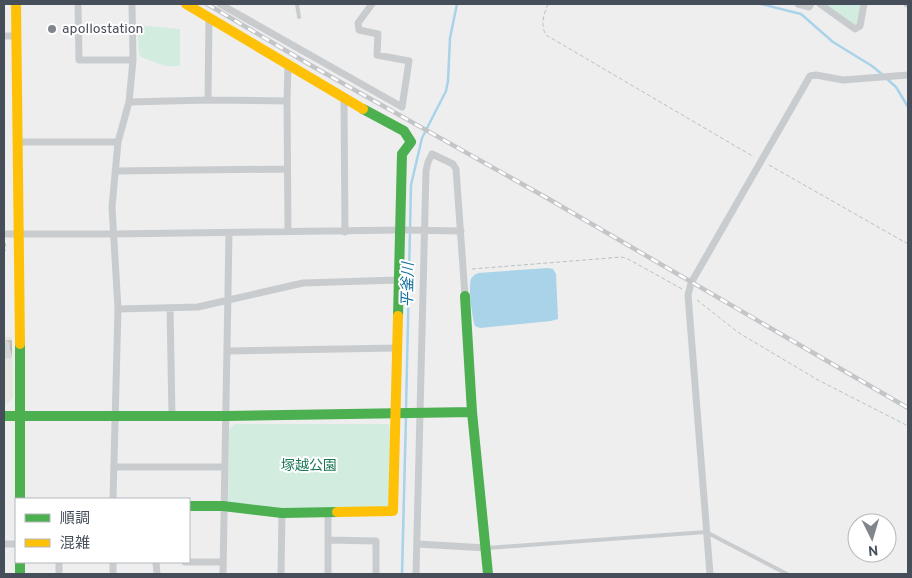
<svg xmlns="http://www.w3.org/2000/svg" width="912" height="578" viewBox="0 0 912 578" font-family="Overpass,'Noto Sans JP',sans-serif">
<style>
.commercial{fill:#e7e6de}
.green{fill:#d3ece0}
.water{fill:#a9d3e8}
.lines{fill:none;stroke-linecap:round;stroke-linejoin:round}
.stream{stroke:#a9d3e8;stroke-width:2.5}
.building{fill:#d5d6d8;filter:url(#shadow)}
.path{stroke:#b8c2c0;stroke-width:1;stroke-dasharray:4 2.5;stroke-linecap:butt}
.lane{stroke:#c9cccf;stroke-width:4}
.street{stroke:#c9cccf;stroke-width:7}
.fast{stroke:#4caf50;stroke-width:10}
.slow{stroke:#ffc107;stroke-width:10}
.rail-casing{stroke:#c4c5c8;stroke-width:4.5}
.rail{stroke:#fff;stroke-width:2.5;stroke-dasharray:8;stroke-linecap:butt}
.poi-dot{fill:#81868d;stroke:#fff;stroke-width:2}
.labels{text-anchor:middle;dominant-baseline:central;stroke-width:4;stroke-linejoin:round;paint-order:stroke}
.poi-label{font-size:14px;fill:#464e59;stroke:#fff;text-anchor:start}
.park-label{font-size:14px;fill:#1c7554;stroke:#fff}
.water-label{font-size:15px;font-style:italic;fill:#156f9d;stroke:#fff}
</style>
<defs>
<filter id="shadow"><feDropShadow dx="3.5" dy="-3.5" stdDeviation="2.5" flood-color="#0004"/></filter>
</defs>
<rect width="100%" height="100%" fill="#eee"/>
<!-- commercial -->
<path class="commercial" d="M4 337H12L13 398 4 406Z"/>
<!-- green -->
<path class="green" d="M825 4H861L858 23 854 25Z
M137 25 180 29V66H165L141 57 139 54Z
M235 424H388L390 427 389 505 387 508H283L232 504 228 500 229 429Z"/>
<!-- water -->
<path class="water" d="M548 268 553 269 556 274 558 319 551 321 480 328 475 326C472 317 468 287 471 279 473 275 475 275 478 273Z"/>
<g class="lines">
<!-- stream -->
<path class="stream" d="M761 4 801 14 833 42 872 66 883 75
M887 79 896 87 908 107
M406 410 411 185 422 138 446 91 448 81 450 38 457 4
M402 574 406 416"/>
</g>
<!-- building -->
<path class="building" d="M4 342H9L11 358 4 359Z"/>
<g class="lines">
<!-- path -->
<path class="path" d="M548 4C544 14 540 25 546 35L754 157
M769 165 908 244
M4 187V226
M4 253 6 248 5 242
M472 269 622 257 628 259 682 289
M697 300 739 333 818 380 908 426"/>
<!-- lane -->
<path class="lane" d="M297 4 299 17
M487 548 706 532 787 574"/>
<!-- street -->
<path class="street" d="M78 4 79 60H133
M220 4 402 107 409 61 377 55 378 34 359 30 358 23 372 4
M798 4 809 7 811 4
M820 4 855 29 860 26 864 4
M907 4H908
M4 36H16
M344 99 345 232
M208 100 209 18
M129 102 208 100 287 101
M17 142H118
M115 171 287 169
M403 230 461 231
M288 232 287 101 288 64
M4 234H113L400 230
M170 308 172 416
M118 309 198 307 303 283 399 280
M228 351 397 348
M114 467H224
M113 499 118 309 112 207 118 142 129 102 133 60 132 4
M328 540 376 541V574
M4 544H16
M417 544 487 548
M59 562V574
M156 562 157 574
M185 562H223
M113 574V562
M223 574 229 233
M281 574 282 513
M328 574V512
M416 574 426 171 428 162 432 154 453 164 456 169 465 296
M710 574 688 295 691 283 810 76 816 75 843 80 908 75"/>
<!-- fast -->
<path class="fast" d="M363 109 404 131 411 142 402 154 398 316
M465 296 472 412 488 574
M4 416H226L472 412
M20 499V344
M189 506H223L282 513 337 512
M20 562V574"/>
<!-- slow -->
<path class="slow" d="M16 4 20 344
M186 4 363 109
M337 512 393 511 398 316"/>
<defs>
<path id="rail" d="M207 4 312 66 547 198 908 408"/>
</defs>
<!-- rail casing -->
<use href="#rail" class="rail-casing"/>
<!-- rail -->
<use href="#rail" class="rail"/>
</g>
<!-- markers -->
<circle class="poi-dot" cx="52" cy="29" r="5"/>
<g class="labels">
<!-- poi labels -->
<g class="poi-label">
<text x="62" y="29">apollostation</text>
</g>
<!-- park labels -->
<g class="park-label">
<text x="309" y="466">塚越公園</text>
</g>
<!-- water labels -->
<g class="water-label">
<text transform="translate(409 285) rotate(-89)">平釜川</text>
</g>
</g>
<!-- border -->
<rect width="912" height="578" fill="none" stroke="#464e59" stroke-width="10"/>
<!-- legend -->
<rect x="15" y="498" width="175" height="65" fill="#ffffff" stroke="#b5b8bd"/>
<rect x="25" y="514" width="25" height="8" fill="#4caf50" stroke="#b5b8bd"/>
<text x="60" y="523" font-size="15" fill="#464e59">順調</text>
<rect x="25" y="539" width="25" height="8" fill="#ffc107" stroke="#b5b8bd"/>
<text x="60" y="548" font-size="15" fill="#464e59">混雑</text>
<!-- north arrow -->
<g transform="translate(872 538) rotate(175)"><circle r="24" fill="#ffffff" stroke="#b5b8bd"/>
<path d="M0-4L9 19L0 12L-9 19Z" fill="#81868d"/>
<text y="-8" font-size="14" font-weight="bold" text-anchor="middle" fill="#464e59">N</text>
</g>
</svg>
